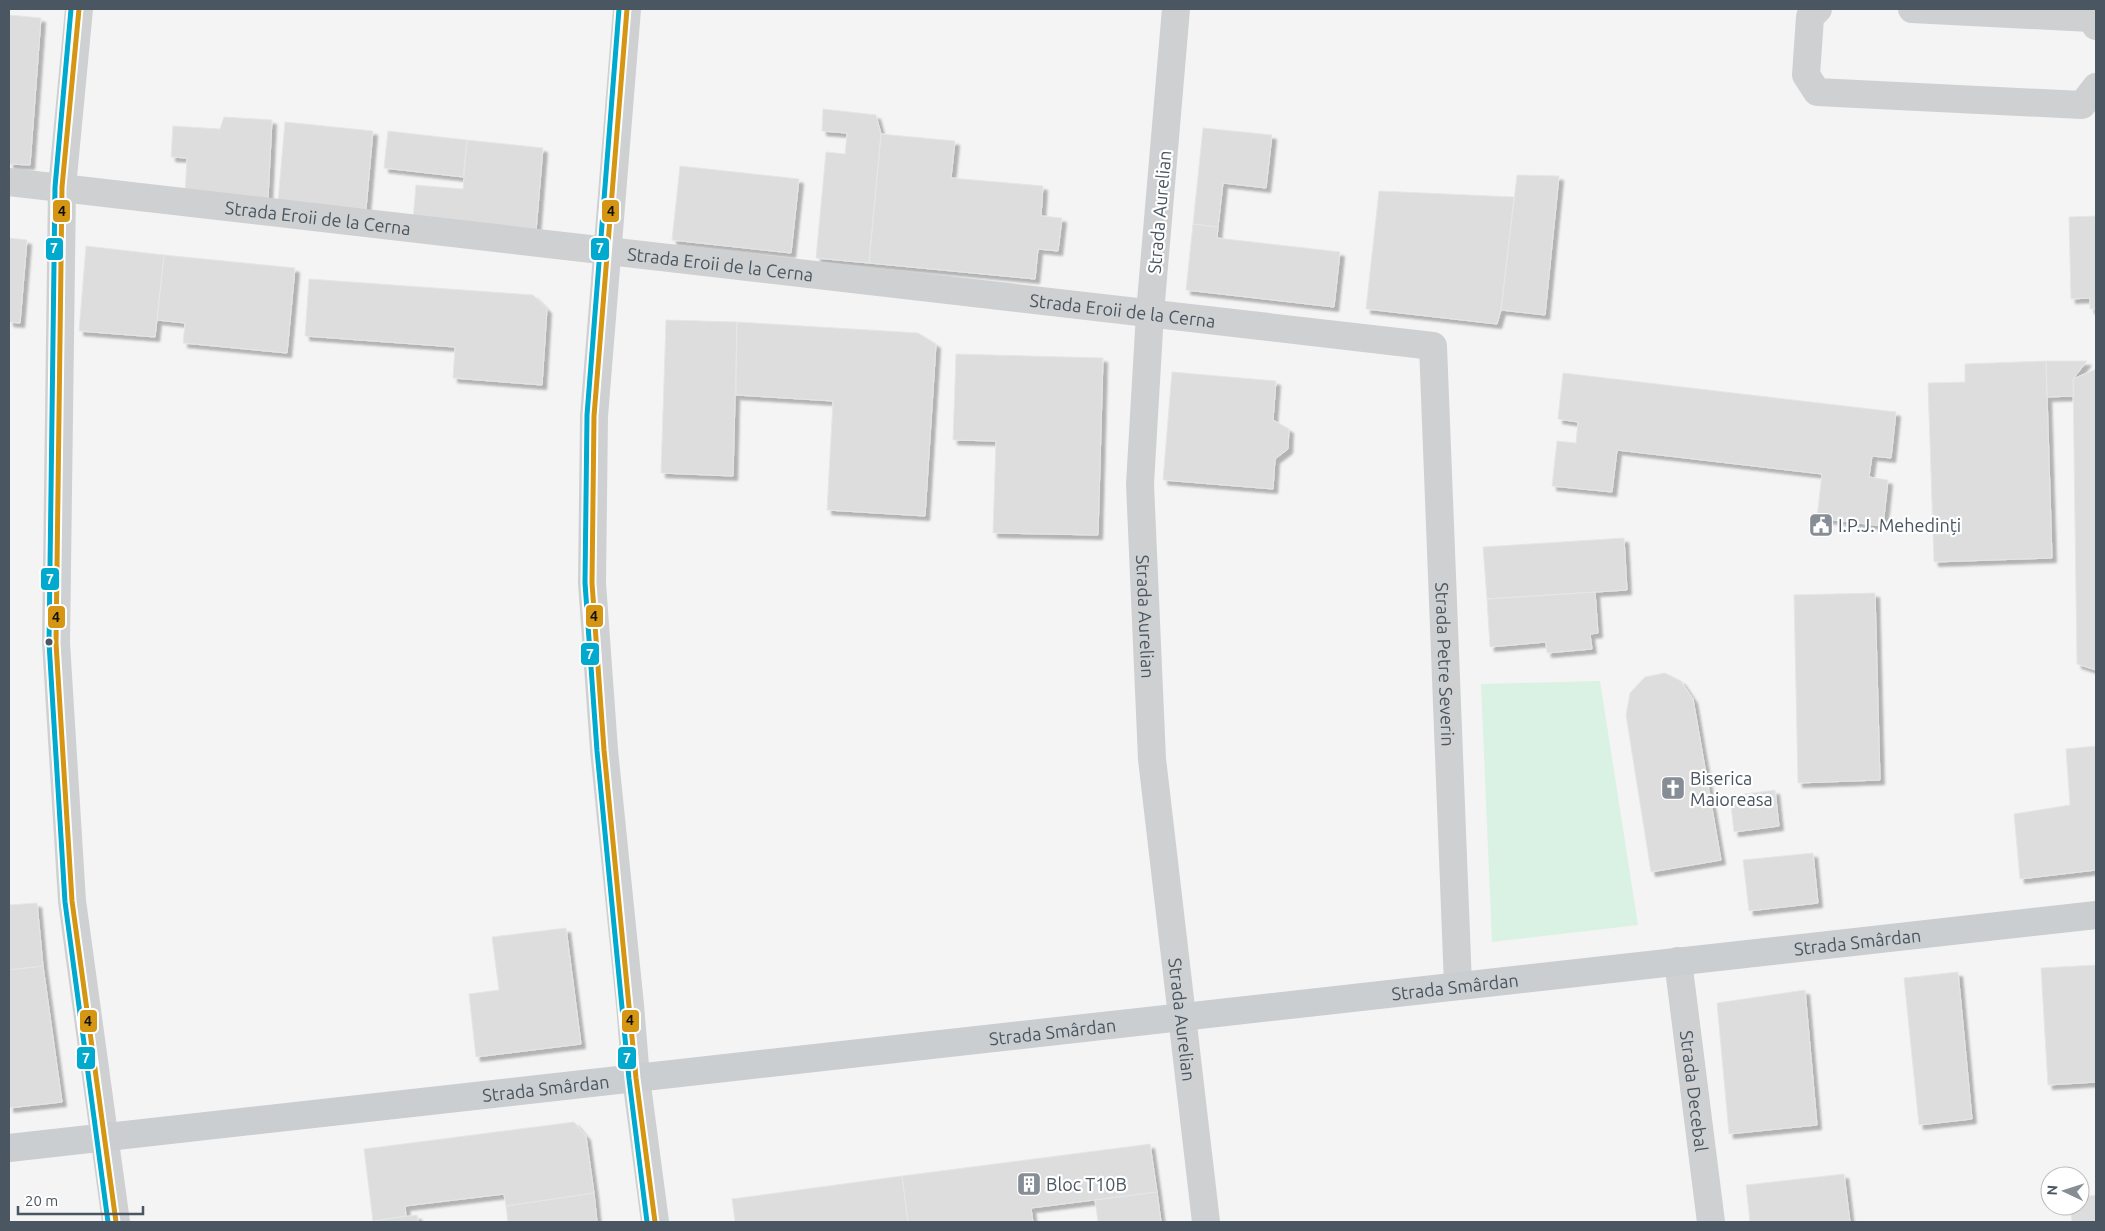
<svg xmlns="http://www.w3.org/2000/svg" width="2105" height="1231" viewBox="0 0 2105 1231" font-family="Ubuntu,sans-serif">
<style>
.green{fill:#d9f2e3}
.building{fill:#ddddde;stroke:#e5e6e7;filter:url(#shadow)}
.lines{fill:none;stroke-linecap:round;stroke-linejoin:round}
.minor{stroke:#ced0d2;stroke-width:28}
.major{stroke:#caced1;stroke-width:28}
.bus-1-casing{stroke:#fff;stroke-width:9}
.bus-2-casing{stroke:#fff;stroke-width:9}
.bus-1{stroke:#d49613;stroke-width:5}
.bus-2{stroke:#00a9ce;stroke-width:5}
.bus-dot{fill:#4a5661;stroke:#fff;stroke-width:2}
.labels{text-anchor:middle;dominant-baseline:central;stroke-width:4.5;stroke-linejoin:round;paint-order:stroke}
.street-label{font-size:18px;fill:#4a5661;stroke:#fff}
.poi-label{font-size:18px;fill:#4a5661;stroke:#fff;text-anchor:start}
.line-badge{stroke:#fff;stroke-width:2}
.badge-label{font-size:14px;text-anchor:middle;font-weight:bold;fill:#fff}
.pale-badge-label{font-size:14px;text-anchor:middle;font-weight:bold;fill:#111}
</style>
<defs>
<filter id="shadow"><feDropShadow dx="4.5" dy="4.5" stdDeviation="1" flood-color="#0004"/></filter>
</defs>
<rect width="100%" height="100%" fill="#f4f4f4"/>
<!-- green -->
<path class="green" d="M1600 681 1638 925 1492 942 1481 684Z"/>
<!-- building -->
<path class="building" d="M9 15 41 18 30 165 9 164Z
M823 109 876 115 881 134 869 263 816 258 826 152 845 154 847 133 822 131Z
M224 117 272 120 268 198 185 192 187 158 171 157 173 126 220 129Z
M285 122 373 131 366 209 278 201Z
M1203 128 1272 135 1266 188 1223 183 1218 227 1193 224Z
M388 131 467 140 463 177 384 168Z
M881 134 955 141 951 178 1043 186 1041 216 1062 218 1058 251 1038 249 1035 279 869 263Z
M467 140 543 148 536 231 413 219 416 185 463 189Z
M680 166 799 179 791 253 672 240Z
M1517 175 1559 176 1545 315 1501 310Z
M1379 191 1514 197 1501 310 1497 324 1366 309Z
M2096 216V309H2090V298L2071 299 2069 217Z
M1193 224 1218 227 1217 238 1340 252 1334 307 1186 290Z
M9 238 27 240 20 323 9 322Z
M86 246 164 255 155 337 79 331Z
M164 255 295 268 287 353 183 343 185 323 157 320Z
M309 279 533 295 547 309 542 385 453 378 455 347 305 336Z
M666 320 737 322 733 476 661 473Z
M737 322 918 333 936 344 925 516 827 510 833 401 736 395Z
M956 354 1103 358 1098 535 993 533 996 441 953 440Z
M2046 361H2087L2073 379 2074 396 2047 397Z
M2046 361 2052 558 1934 562 1928 383 1965 382V364Z
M2096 369V670L2077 664 2073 379Z
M1172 372 1276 381 1273 420 1289 429 1288 449 1275 459 1273 489 1163 480Z
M1563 373 1896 412 1891 458 1872 456 1869 477 1888 480 1883 526 1817 518 1822 474 1617 450 1612 492 1552 486 1557 441 1576 443 1578 422 1558 419Z
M1624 538 1627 590 1487 599 1483 547Z
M1595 592 1598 633 1590 634 1592 649 1547 653 1546 642 1490 647 1487 599Z
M1875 593 1880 780 1798 783 1794 595Z
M1665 673 1681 681 1693 699 1721 860 1651 872 1626 715 1630 693 1645 677Z
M2096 746V870L2020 879 2014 814 2070 805 2066 749Z
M1775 790 1779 826 1734 832 1730 796Z
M1813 853 1818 903 1749 911 1743 860Z
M37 903 43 966 9 970V905Z
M566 928 581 1044 476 1057 469 994 499 990 492 937Z
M2096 965V1082L2048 1085 2041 968Z
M43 966 62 1102 9 1108V970Z
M1958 972 1972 1119 1919 1125 1904 978Z
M1805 990 1817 1125 1729 1134 1717 1003Z
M574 1122 586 1136 594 1193 506 1206 504 1194 405 1206 406 1216 373 1221 364 1149Z
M1150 1144 1157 1192 1031 1208 1033 1222H908L902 1176Z
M1844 1174 1850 1222H1750L1746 1185Z
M902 1176 908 1222H735L732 1199Z
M1157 1192 1161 1222H1098L1095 1200Z
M594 1193 597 1222H508L506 1206Z
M2096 1195V1222H2072L2070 1206H2080V1197Z
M417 1215 418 1222H373V1221Z"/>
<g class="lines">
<!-- minor -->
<g class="minor">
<path d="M79 9 62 187 56 643 72 901 116 1222"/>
<path d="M627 9 594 416 592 583 604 750 630 1005 636 1078 655 1222"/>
<path id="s1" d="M1176 9 1150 313 1140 484 1152 759 1206 1222"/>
<path d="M1818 9 1810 17 1806 75 1817 92 2082 105 2096 87"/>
<path d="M1912 9 2091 18 2096 26"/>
<path id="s2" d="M9 182 1433 346 1458 985"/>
<path id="s3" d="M1678 961 1711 1222"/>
</g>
<!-- major -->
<path class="major" id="s4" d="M9 1148 2096 915"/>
<defs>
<path id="bus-1" d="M79 9 62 187 56 643 72 901 116 1222
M627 9 594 416 592 583 604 750 636 1078 655 1222"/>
<path id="bus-2" d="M71 9 55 187 49 643 65 902 108 1222
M619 9 587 415 585 583 597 751 629 1079 647 1222"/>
</defs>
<!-- bus-1 casing -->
<use href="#bus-1" class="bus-1-casing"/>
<!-- bus-2 casing -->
<use href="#bus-2" class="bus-2-casing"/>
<!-- bus-1 -->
<use href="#bus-1" class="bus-1"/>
<!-- bus-2 -->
<use href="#bus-2" class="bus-2"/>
</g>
<!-- icons -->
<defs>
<symbol id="civic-square" viewBox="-11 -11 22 22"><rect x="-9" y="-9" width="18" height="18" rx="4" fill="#868d94" stroke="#fff"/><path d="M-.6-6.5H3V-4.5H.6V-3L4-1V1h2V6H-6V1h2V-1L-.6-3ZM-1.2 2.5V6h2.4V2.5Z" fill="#fff"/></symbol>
<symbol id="church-square" viewBox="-11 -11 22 22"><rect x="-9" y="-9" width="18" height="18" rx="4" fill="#868d94" stroke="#fff"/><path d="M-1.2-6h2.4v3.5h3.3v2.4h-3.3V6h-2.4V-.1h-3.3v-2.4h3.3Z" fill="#fff"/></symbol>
<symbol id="building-square" viewBox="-11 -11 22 22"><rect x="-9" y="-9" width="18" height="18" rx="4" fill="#868d94" stroke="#fff"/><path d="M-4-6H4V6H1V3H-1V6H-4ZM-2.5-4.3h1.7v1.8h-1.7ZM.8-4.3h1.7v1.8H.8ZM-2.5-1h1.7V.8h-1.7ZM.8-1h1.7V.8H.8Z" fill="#fff"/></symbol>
</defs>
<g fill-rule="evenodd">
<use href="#civic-square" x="1807" y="511" width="28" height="28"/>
<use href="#church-square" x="1659" y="774" width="28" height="28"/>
<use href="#building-square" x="1015" y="1170" width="28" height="28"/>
</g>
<!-- markers -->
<circle class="bus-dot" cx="49" cy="642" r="4.5"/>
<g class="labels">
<!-- street labels -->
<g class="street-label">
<text transform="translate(1159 212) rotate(-85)">Strada Aurelian</text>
<text stroke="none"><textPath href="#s2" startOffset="311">Strada Eroii de la Cerna</textPath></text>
<text stroke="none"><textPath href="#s2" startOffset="716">Strada Eroii de la Cerna</textPath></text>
<text stroke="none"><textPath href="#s2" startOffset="1121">Strada Eroii de la Cerna</textPath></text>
<text stroke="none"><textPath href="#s1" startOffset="609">Strada Aurelian</textPath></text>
<text stroke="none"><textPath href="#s2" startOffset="1752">Strada Petre Severin</textPath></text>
<text stroke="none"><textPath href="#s4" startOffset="1860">Strada Smârdan</textPath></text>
<text stroke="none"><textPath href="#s4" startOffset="1455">Strada Smârdan</textPath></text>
<text stroke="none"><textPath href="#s1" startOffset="1014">Strada Aurelian</textPath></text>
<text stroke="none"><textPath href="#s4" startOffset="1050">Strada Smârdan</textPath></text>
<text stroke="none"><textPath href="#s4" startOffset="540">Strada Smârdan</textPath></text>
<text stroke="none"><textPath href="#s3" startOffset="131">Strada Decebal</textPath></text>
</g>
<!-- poi labels -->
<g class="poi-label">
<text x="1838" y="525">I.P.J. Mehedinți</text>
<text x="1690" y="778">Biserica<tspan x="1690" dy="21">Maioreasa</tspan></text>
<text x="1046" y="1184">Bloc T10B</text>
</g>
</g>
<g class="line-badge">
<rect x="52" y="199" width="19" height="24" rx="5" fill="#d49613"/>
<rect x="601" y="199" width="19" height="24" rx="5" fill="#d49613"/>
<rect x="45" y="237" width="19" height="24" rx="5" fill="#00a9ce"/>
<rect x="590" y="237" width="20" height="24" rx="5" fill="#00a9ce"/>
<rect x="40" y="567" width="20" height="24" rx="5" fill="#00a9ce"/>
<rect x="585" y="604" width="19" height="24" rx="5" fill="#d49613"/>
<rect x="47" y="605" width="19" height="24" rx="5" fill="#d49613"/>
<rect x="580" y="642" width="20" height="24" rx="5" fill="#00a9ce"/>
<rect x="621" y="1009" width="19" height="24" rx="5" fill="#d49613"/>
<rect x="79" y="1009" width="19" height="24" rx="5" fill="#d49613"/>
<rect x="617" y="1046" width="20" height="24" rx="5" fill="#00a9ce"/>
<rect x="76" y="1046" width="20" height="24" rx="5" fill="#00a9ce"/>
</g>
<g class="badge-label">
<text x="54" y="253">7</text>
<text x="600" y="253">7</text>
<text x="50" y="584">7</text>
<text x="590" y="659">7</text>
<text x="627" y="1063">7</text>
<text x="86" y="1063">7</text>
</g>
<g class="pale-badge-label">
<text x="62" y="216">4</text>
<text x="611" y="216">4</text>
<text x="594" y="621">4</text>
<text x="56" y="622">4</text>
<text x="630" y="1025">4</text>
<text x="88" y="1026">4</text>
</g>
<!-- border -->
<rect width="2105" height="1231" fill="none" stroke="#4a5661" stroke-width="20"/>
<!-- north arrow -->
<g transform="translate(2065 1191) rotate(274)"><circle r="24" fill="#ffffff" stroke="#b7bbc0"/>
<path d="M0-4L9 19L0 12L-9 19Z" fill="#868d94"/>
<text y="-8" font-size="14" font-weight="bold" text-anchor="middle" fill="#4a5661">N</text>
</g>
<!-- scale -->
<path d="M18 1206v8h125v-8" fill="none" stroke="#4a5661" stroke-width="2.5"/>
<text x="25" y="1206" font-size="15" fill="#4a5661" stroke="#ffffff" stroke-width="4" paint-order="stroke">20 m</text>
</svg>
